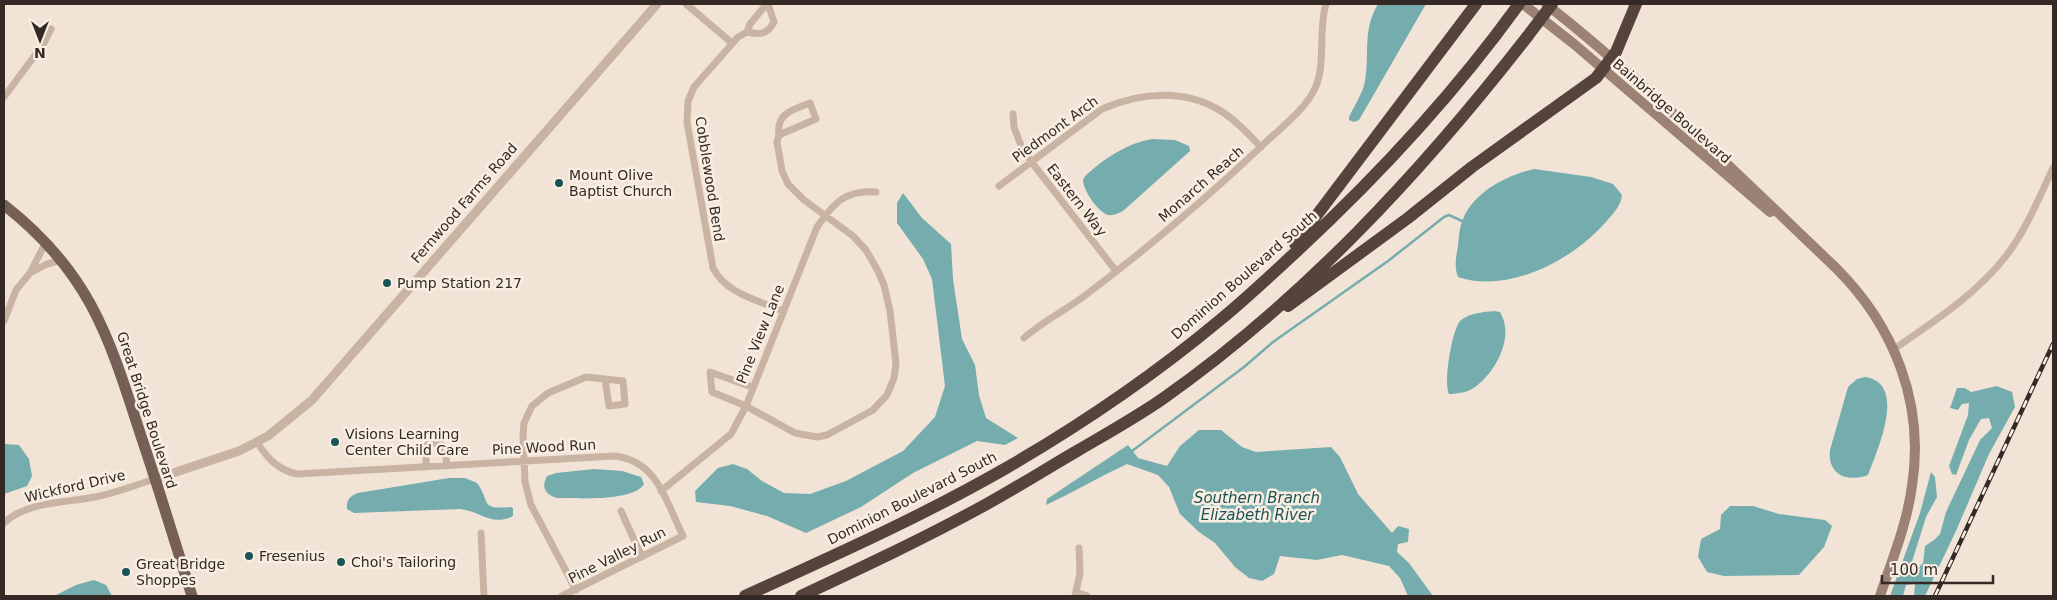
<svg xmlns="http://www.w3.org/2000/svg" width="2057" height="600" viewBox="0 0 2057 600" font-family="'DejaVu Sans',sans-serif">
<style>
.water{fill:#75adae}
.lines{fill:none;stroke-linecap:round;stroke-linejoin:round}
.stream{stroke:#75adae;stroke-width:2.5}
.minor{stroke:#c9b3a2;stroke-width:7}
.tertiary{stroke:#c9b3a2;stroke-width:9}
.secondary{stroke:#9c8274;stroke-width:10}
.primary{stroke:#766055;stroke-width:11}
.motorway{stroke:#55433c;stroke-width:12}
.rail-casing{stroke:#342925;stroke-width:4.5}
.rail{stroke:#f9eee2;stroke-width:2.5;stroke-dasharray:8;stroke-linecap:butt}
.motorway-bridge{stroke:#55433c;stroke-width:12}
.poi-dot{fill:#1a5355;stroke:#f9eee2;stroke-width:2}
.labels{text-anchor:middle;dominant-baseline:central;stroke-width:5;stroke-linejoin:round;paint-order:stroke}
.street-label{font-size:14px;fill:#342925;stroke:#f9eee2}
.poi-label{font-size:14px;fill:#342925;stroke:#f9eee2;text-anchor:start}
.water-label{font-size:15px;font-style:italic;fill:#1a5355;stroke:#f9eee2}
</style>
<rect width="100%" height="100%" fill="#f1e4d6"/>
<!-- water -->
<path class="water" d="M1378 4H1426L1359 120 1354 122 1349 120V117C1354 106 1363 93 1365 81 1370 53 1362 31 1378 4Z
M1152 139 1175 140 1189 146 1190 151 1123 211C1118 213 1114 216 1108 215 1098 212 1083 190 1083 180L1085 176C1105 158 1125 144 1152 139Z
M1534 169 1591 177 1613 184 1622 195C1621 207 1611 216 1604 224 1571 261 1507 294 1458 277 1454 267 1456 257 1458 246 1459 238 1459 228 1463 219 1474 192 1507 175 1534 169Z
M903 193 922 218 951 244 953 279 962 339 975 365 979 395 986 418 1018 438 1005 445 977 441 913 473 861 507 806 533 767 516 730 506 696 502 695 491 718 468 733 464 747 469 762 481 784 493 810 494 846 481 903 451 935 417 945 386 932 279 923 259 897 223V203Z
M1494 311 1500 312C1515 336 1496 372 1475 387 1469 392 1457 394 1449 394 1443 385 1452 327 1461 320 1470 313 1484 312 1494 311Z
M1865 377C1908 383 1877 451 1868 475 1847 483 1827 474 1830 450L1848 387 1857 379Z
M1997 386 2012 392 2015 407 1989 454 1956 531 1925 596H1914L1915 584 1906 585 1903 596H1890L1920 513 1931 472 1935 477 1937 497 1926 517 1911 565 1915 571 1923 563 1925 546 1934 540 1940 534 1946 512 1980 440 1992 428 1989 418 1981 419 1969 440 1956 475 1952 474 1949 466 1968 415 1969 403 1962 404 1958 410 1950 408 1957 388H1965L1971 392Z
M1199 430H1221L1242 447 1256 452 1331 447 1340 457 1358 494 1392 533 1398 526 1409 529 1408 542 1398 544 1397 552 1409 563 1433 596H1408L1400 578 1389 566 1342 555 1317 560 1280 556 1274 574 1262 581 1249 578 1235 567 1215 543 1199 532 1180 514 1169 487 1158 475 1127 464C1099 477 1074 492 1046 505L1047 499 1128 445 1138 458 1167 466 1180 446Z
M4 444 19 445 29 459 32 476 27 486 4 494Z
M594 469 622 471 641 477 644 484C633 502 578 498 557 498 545 494 541 488 547 476L556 473Z
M449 478H465L477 483C491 502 479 510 511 507L513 508V516C492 527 480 511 460 509L354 513 347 509C346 500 350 496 358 493Z
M1730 506H1753L1779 514 1825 520 1832 526 1824 547 1799 575 1724 576 1707 572 1698 557 1701 539 1720 529 1721 515Z
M94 580 106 585 112 596H54L76 585Z"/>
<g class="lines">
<!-- stream -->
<path class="stream" d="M1132 451 1244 367 1273 342 1388 261 1444 217 1449 215 1462 221"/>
<!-- minor -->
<path class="minor" d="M686 4 732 43
M747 32 750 24 765 6 769 7 774 22C767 35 759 35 747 32L738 37 694 87 688 101 687 122 713 268C726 294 758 300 783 311
M4 97 44 43 51 29
M1013 114 1014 127 1023 151 1116 271
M999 186 1102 109C1141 92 1187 88 1224 113 1238 122 1249 135 1261 147
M30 273 47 264 62 260
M4 321 16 290 30 273 46 242
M1024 338C1042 322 1064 311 1083 297 1147 249 1208 197 1266 142 1283 126 1307 108 1316 86 1326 61 1318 30 1326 4
M1894 349C1933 322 1977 294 2006 256 2026 230 2039 198 2053 168
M752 387 710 372 712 392 746 406 795 433 817 437 827 435 873 410 887 395 894 378 896 363 890 311 884 285 878 271 866 250 853 236 804 200 788 184 782 171 777 142 779 135 816 119 810 103C793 110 776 113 779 135
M257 442C267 458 278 470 297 474L615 456C658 461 666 502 683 536L562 596
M426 467V446L429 444 440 442 444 447 447 465
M661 491 731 434 746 406 817 227C834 203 844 190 876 192
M621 511 642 557
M4 523C27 501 66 503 95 497 116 493 135 485 155 479
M481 533 484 596
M576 590 531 505 525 482 523 436 524 423 532 406 548 393 586 377 605 379 609 406 625 404 623 381 605 379
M1076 592 1087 596
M1075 596 1080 573 1079 548"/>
<!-- tertiary -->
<path class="tertiary" d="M155 479 239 451 268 436 312 400 657 4"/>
<!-- secondary -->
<path class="secondary" d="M1523 4 1574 44 1770 212
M1546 4C1649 85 1741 178 1836 268 1894 326 1925 403 1912 486 1907 524 1892 560 1880 596"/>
<!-- primary -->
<path class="primary" d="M4 205C90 272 109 337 141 436 159 489 175 543 192 596"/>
<!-- motorway -->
<path class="motorway" d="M1295 244 1476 4
M1288 306 1408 218 1472 167 1596 78 1616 52 1636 4
M745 596C833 556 923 516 1008 467 1082 424 1154 375 1220 320 1247 298 1272 274 1297 251 1379 175 1454 94 1519 4
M801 596C863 567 925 538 985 505 1016 488 1046 469 1077 451 1106 434 1133 419 1161 400 1302 301 1421 173 1527 37"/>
<defs>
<path id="rail" d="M1935 596 2053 344"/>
</defs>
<!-- rail casing -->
<use href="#rail" class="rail-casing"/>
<!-- rail -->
<use href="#rail" class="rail"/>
<!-- motorway-bridge -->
<path class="motorway-bridge" d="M1527 37 1552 4"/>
</g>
<!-- markers -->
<g class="poi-dot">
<circle cx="559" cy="183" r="5"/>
<circle cx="387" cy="283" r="5"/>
<circle cx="335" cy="442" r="5"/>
<circle cx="249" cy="556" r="5"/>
<circle cx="341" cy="562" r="5"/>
<circle cx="126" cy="572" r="5"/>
</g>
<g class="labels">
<!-- street labels -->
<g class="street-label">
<text transform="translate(1672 111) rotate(41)">Bainbridge Boulevard</text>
<text transform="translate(1055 129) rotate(-36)">Piedmont Arch</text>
<text transform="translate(710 179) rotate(81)">Cobblewood Bend</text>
<text transform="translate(1201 184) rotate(-41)">Monarch Reach</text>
<text transform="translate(1077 200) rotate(52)">Eastern Way</text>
<text transform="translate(464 203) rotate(-49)">Fernwood Farms Road</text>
<text transform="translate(1244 275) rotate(-41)">Dominion Boulevard South</text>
<text transform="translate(760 334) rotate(-68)">Pine View Lane</text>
<text transform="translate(147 410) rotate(72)">Great Bridge Boulevard</text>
<text transform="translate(544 447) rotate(-3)">Pine Wood Run</text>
<text transform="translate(75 486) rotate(-13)">Wickford Drive</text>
<text transform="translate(912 498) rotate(-27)">Dominion Boulevard South</text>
<text transform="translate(617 555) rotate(-27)">Pine Valley Run</text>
</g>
<!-- poi labels -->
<g class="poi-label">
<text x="569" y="175">Mount Olive<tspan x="569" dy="16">Baptist Church</tspan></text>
<text x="397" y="283">Pump Station 217</text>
<text x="345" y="434">Visions Learning<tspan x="345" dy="16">Center Child Care</tspan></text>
<text x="259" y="556">Fresenius</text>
<text x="351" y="562">Choi's Tailoring</text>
<text x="136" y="564">Great Bridge<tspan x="136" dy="16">Shoppes</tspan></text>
</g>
<!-- water labels -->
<g class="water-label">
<text x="1257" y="498">Southern Branch<tspan x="1257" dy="17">Elizabeth River</tspan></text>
</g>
</g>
<!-- border -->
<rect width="2057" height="600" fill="none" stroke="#342925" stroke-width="10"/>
<!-- north arrow -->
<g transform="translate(40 40) rotate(180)" stroke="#f9eee2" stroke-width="4" paint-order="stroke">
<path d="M0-4L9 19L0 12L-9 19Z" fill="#342925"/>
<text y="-8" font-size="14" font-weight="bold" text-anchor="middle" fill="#342925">N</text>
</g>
<!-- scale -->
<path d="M1882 575v8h111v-8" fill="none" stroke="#342925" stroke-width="2.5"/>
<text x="1890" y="575" font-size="15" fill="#342925" stroke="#f9eee2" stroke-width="4" paint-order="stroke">100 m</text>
</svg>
